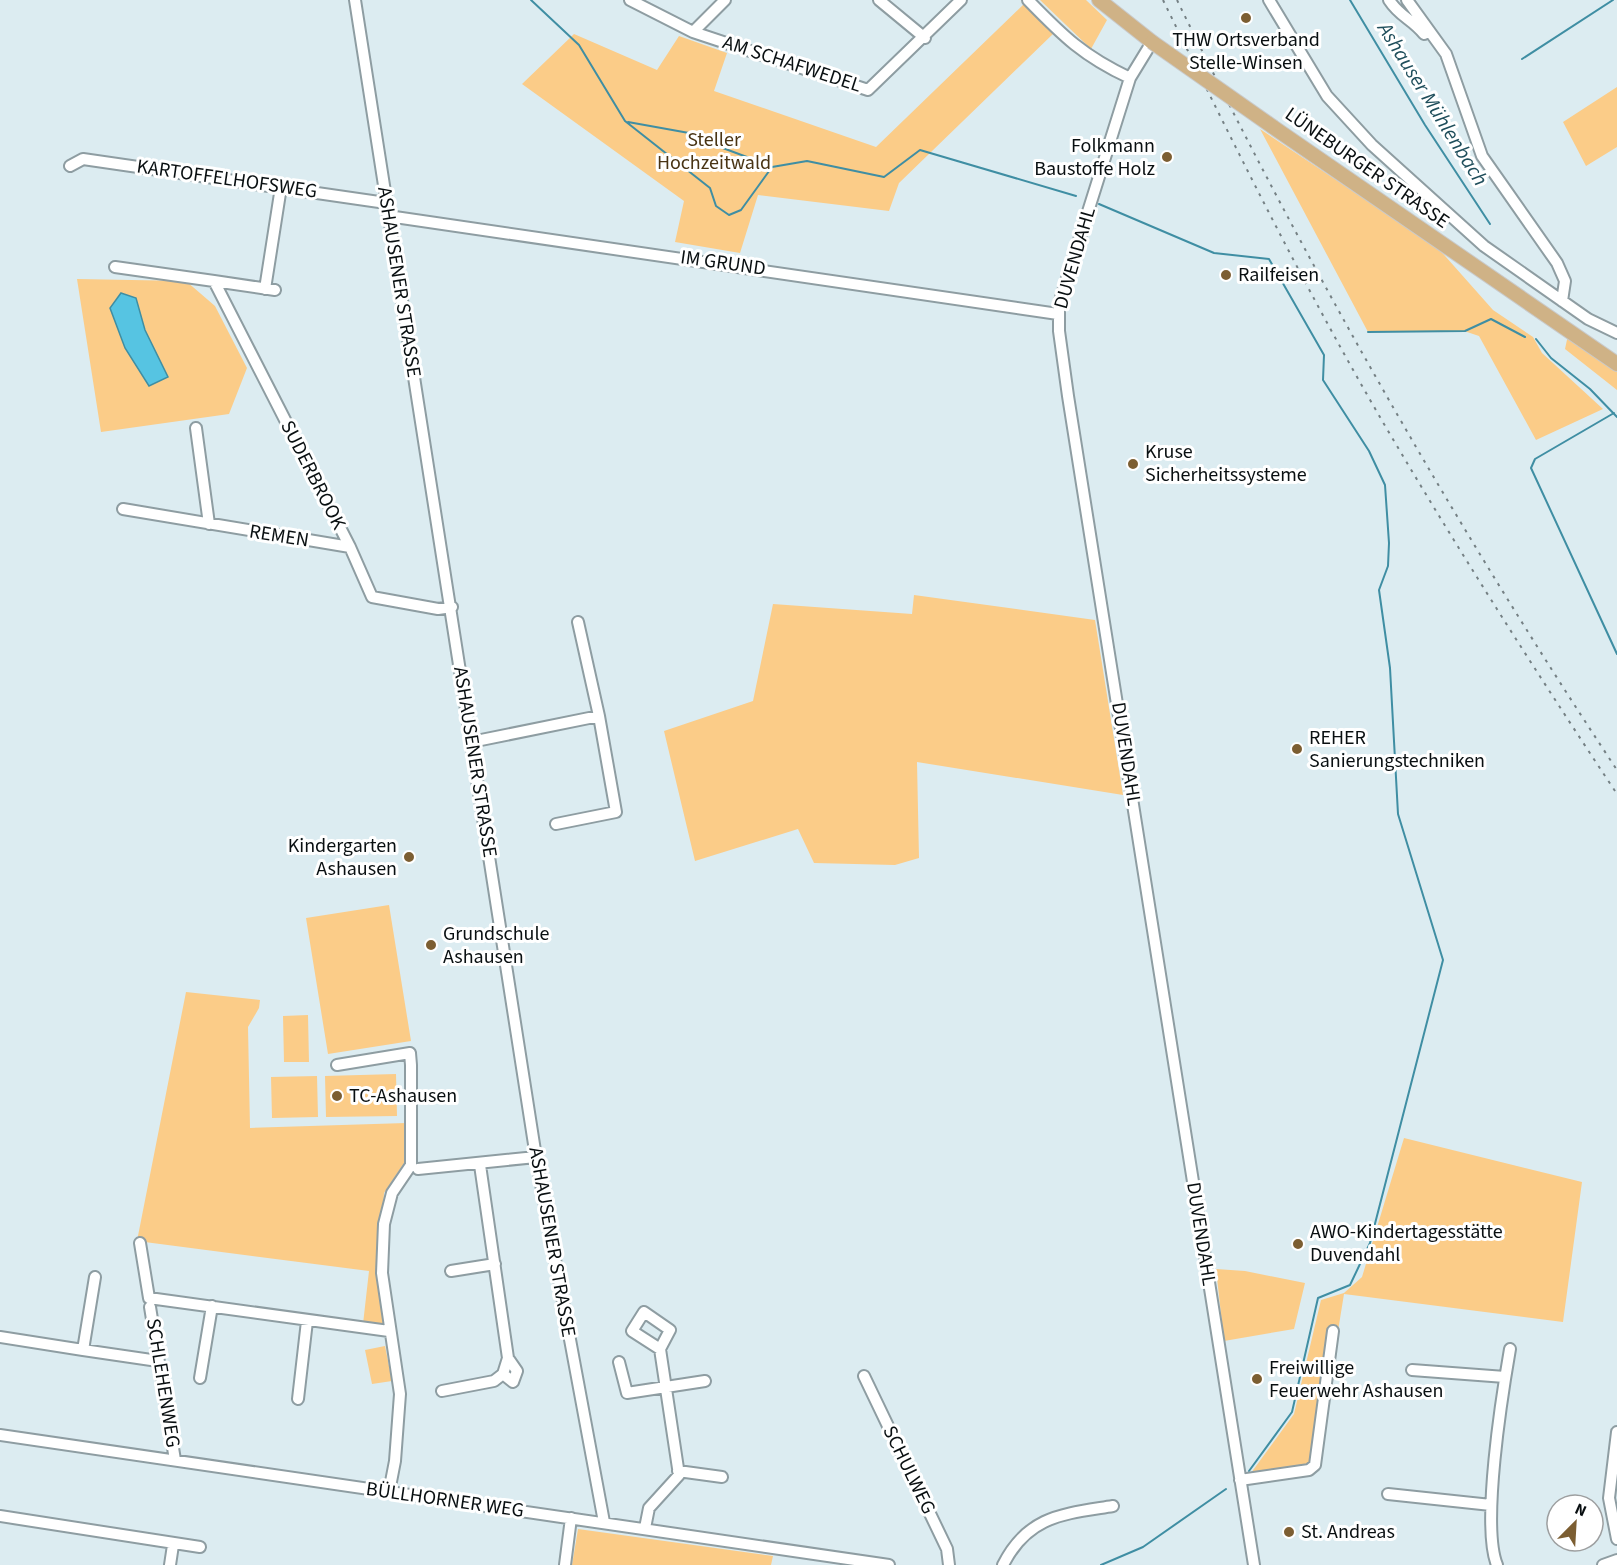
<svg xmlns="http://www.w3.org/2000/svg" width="1617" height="1565" viewBox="0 0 1617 1565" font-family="'Source Sans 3',sans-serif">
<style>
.green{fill:#fbcc88}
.water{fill:#56c4e2;stroke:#3f8ea3;stroke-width:1.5}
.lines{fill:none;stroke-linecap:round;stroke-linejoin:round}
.stream{stroke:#3f8ea3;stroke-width:2}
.minor-casing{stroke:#8e9da2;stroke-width:14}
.major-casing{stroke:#c9cacb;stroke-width:16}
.minor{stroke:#fff;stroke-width:10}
.major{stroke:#cfb286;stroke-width:14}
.rail{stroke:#758084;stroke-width:2;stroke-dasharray:3 6;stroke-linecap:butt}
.major-bridge-casing{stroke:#c9cacb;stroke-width:16;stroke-linecap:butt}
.major-bridge{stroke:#cfb286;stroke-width:14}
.poi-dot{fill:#7c5e32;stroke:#fff;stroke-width:2}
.labels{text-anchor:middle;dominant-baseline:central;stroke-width:6;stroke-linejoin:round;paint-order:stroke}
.poi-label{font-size:20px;fill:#090f11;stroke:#fff;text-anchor:start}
.street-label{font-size:20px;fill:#090f11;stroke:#fff}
.park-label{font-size:20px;fill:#493414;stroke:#fff}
.water-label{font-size:21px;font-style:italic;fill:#1f4e5b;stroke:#fff}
</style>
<rect width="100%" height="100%" fill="#dcecf1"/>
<!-- green -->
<path class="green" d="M1040 0H1086L1107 20 1091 49Z
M1025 3 1054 33 899 183 889 211 758 195 740 253 675 242 684 201 522 84 574 34 657 70 679 36 727 53 714 91 876 147Z
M1617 87V147L1586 166 1563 122Z
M1260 129 1438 248 1493 310 1533 337 1542 353 1603 409 1536 440 1479 336 1464 331 1368 332Z
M77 279 186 281 215 306 247 368 229 414 101 432Z
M1568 335 1617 370V390L1565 349Z
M914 595 1095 620 1123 795 917 762 919 858 895 865 814 863 798 829 695 861 664 731 753 701 773 604 912 614Z
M389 905 411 1041 328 1054 306 918Z
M186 992 260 1000 259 1008 248 1027 250 1128 406 1123V1160L384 1193 379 1273 385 1324 383 1327 363 1324 369 1271 137 1241Z
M308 1015 309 1062H284L283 1016Z
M396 1074 397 1116 326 1117 325 1076Z
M317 1076 318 1117 272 1118 271 1077Z
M1404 1138 1582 1182 1563 1322 1344 1294 1338 1331 1329 1329 1315 1457 1306 1467 1251 1473 1294 1414 1321 1300 1344 1293 1362 1277Z
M1216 1269 1245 1271 1305 1283 1294 1329 1224 1341Z
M385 1346 392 1381 372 1384 365 1350Z
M578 1529 773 1556 771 1565H572Z"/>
<!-- water -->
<path class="water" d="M121 293 136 298 145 330 168 377 149 386 125 348 110 308Z"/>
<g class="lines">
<!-- stream -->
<path class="stream" d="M531 0 579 45 625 121 710 188 716 206 729 215 741 210 772 167 807 161 884 177 920 150 1076 196
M1350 0 1425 125 1490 224
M1522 59 1613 0
M628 122 689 133
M704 141 771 166
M1099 204 1214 253 1269 259 1324 355 1323 380 1369 451 1385 485 1389 543 1388 566 1379 590 1390 668 1398 814 1443 960 1370 1243 1350 1285 1318 1298 1292 1412 1249 1471
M1368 332 1465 331 1491 319 1525 337
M1536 339 1551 358 1590 389 1617 417
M1614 413 1535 459 1531 468 1617 654
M1101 1565 1143 1547 1226 1489"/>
<defs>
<path id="minor" d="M355 0 536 1157 604 1522
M630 0 693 32 868 90 961 0
M879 0 925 38
M1028 0C1063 36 1083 56 1130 78
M1269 0 1327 96 1372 145 1484 246 1588 319 1617 333
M1389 0C1400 17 1412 19 1424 34
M1407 0 1446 54 1482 156 1557 263 1565 281 1562 301
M693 32 725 0
M1152 42 1130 78 1059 304V331L1068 396 1254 1565
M70 166 83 159 386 203
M388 216 1058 314
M115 267 214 281 350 547 372 597 438 609 452 607
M214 281 275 290
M265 289 281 187
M196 428 209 524
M123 509 350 547
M471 742 599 716 578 622
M556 824 616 812 599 716
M337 1065 410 1053 411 1065V1165L392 1193 384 1224 382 1273 400 1394 395 1461 389 1492
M418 1169 536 1157
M140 1243 149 1298 389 1331
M451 1271 495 1264
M95 1277 83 1350 158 1361
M150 1307 175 1460
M0 1337 83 1350
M619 1362 627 1393 705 1381
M1412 1370 1505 1377
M503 1374 513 1382 517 1371 508 1358
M864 1376 947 1549 949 1565
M200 1378 212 1306
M442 1391 494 1381 503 1374 508 1358 480 1165
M298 1399 307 1321
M1617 1432 1609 1498 1617 1539
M0 1435 889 1565
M678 1471 722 1477
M1240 1480 1309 1470 1315 1465 1333 1331
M1388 1494 1491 1505
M0 1516 200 1547
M645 1528 649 1508 679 1475 660 1349 670 1330 644 1312 632 1331 660 1349
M170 1565 173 1545
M565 1565 571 1518
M1003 1565C1028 1515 1064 1514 1113 1506
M1497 1565C1481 1526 1502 1395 1510 1349
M1603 1565 1617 1560"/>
<path id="major" d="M1099 0 1152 42
M1273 127 1617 364"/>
</defs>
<!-- minor casing -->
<use href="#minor" class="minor-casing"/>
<!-- major casing -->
<use href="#major" class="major-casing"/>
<!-- minor -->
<use href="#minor" class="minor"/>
<!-- major -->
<use href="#major" class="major"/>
<!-- rail -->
<path class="rail" d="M1163 0C1233 143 1304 287 1384 424 1458 550 1536 672 1617 794
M1177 0C1307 266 1454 524 1617 770"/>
<defs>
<path id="major-bridge" d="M1152 42 1273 127"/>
</defs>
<!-- major-bridge casing -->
<use href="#major-bridge" class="major-bridge-casing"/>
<!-- major-bridge -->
<use href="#major-bridge" class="major-bridge"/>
</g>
<!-- markers -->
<g class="poi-dot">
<circle cx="1246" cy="18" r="6"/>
<circle cx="1167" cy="157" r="6"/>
<circle cx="1226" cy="275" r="6"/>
<circle cx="1133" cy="464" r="6"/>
<circle cx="1297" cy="749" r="6"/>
<circle cx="409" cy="857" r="6"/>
<circle cx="431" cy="945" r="6"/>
<circle cx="337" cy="1096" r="6"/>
<circle cx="1298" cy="1244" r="6"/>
<circle cx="1257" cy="1379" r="6"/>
<circle cx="1289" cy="1532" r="6"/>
</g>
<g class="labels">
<!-- poi labels -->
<g class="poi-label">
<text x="1246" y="40" text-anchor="middle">THW Ortsverband<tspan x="1246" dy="23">Stelle-Winsen</tspan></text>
<text x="1155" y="146" text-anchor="end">Folkmann<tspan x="1155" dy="23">Baustoffe Holz</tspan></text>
<text x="1238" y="275">Railfeisen</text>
<text x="1145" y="452">Kruse<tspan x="1145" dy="23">Sicherheitssysteme</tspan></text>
<text x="1309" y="738">REHER<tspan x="1309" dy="23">Sanierungstechniken</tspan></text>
<text x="397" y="846" text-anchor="end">Kindergarten<tspan x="397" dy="23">Ashausen</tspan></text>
<text x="443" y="934">Grundschule<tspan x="443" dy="23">Ashausen</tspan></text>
<text x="349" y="1096">TC-Ashausen</text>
<text x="1310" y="1232">AWO-Kindertagesstätte<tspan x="1310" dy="23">Duvendahl</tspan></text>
<text x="1269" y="1368">Freiwillige<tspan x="1269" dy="23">Feuerwehr Ashausen</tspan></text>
<text x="1301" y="1532">St. Andreas</text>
</g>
<!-- street labels -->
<g class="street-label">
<text transform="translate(792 64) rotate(18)">AM SCHAFWEDEL</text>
<text transform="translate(1367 168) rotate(35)">LÜNEBURGER STRASSE</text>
<text transform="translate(227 179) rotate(8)">KARTOFFELHOFSWEG</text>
<text transform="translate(1075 258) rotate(-74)">DUVENDAHL</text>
<text transform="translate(723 263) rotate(8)">IM GRUND</text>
<text transform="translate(399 282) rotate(81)">ASHAUSENER STRASSE</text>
<text transform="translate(313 475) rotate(63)">SUDERBROOK</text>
<text transform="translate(279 536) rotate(9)">REMEN</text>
<text transform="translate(1126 754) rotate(81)">DUVENDAHL</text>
<text transform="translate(475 762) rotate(81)">ASHAUSENER STRASSE</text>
<text transform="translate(1201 1234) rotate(81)">DUVENDAHL</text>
<text transform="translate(552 1242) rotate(80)">ASHAUSENER STRASSE</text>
<text transform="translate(163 1383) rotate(81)">SCHLEHENWEG</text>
<text transform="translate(909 1470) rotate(64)">SCHULWEG</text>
<text transform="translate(445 1500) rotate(8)">BÜLLHORNER WEG</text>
</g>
<!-- park labels -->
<g class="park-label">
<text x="714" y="140">Steller<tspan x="714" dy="23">Hochzeitwald</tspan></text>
</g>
<!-- water labels -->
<g class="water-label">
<text transform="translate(1433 104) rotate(58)">Ashauser Mühlenbach</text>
</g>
</g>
<!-- north arrow -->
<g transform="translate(1575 1523) rotate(24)"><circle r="28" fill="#ffffff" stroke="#9d9fa0" stroke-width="1.5"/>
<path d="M0-4.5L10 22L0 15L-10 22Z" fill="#7c5e32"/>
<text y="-9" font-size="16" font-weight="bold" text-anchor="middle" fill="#090f11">N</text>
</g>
</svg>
